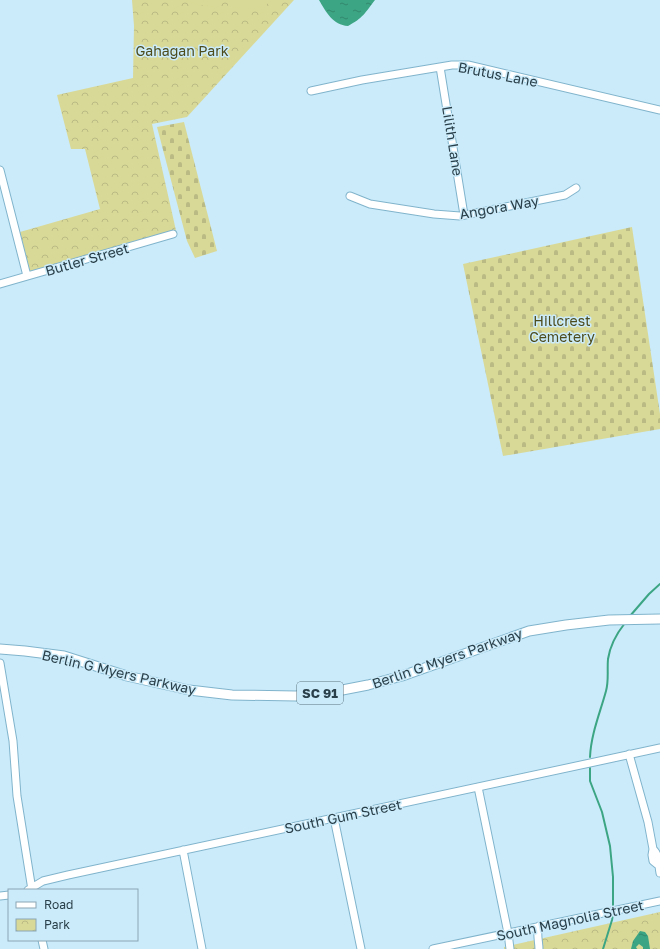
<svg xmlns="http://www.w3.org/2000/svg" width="660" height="949" viewBox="0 0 660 949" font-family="'Golos Text',sans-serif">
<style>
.cemetery{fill:url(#cemetery-stones)}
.park{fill:url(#park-crowns)}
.garden{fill:#d9d997}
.water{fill:url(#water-ripples)}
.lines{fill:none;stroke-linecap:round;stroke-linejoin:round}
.stream{stroke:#3ca583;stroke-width:2}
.minor-casing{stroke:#80b4cc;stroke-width:9}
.major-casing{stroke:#80b4cc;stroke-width:11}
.minor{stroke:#fff;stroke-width:7}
.major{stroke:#fff;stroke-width:9}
.labels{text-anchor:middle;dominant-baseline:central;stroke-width:3;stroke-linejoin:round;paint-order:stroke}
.shield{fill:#cbebfa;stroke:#5a737e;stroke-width:1}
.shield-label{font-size:13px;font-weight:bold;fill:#293f49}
.park-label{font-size:14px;fill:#4d4c1d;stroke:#cbebfa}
.street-label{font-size:14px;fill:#293f49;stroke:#cbebfa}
</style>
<defs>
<pattern id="cemetery-stones" width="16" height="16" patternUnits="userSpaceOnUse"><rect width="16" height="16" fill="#d9d997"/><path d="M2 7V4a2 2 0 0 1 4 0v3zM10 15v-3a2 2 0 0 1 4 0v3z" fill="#babb84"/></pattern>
<pattern id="park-crowns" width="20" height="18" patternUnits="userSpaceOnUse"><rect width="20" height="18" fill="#d9d997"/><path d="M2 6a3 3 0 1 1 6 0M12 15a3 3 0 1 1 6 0" fill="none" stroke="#babb84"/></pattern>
<pattern id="water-ripples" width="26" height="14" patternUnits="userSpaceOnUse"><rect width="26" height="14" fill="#3ca583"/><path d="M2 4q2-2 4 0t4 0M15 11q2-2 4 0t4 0" fill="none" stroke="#32886d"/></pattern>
</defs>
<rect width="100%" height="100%" fill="#cbebfa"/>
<!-- cemetery -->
<path class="cemetery" d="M184 122 217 251 195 258 187 241 157 127Z
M632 227 660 414V429L503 456 463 264Z"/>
<!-- park -->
<path class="park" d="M132 0H294L187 117 152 124 177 235 30 272 20 232 100 209 85 149H71L57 95 133 78 134 26Z
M660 912V949H504V947Z"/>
<!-- garden -->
<path class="garden" d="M186 0H218V7L199 5Z
M228 0H272C261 11 242 8 228 7Z"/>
<!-- water -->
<path class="water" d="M319 0H375C365 13 363 18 348 26 333 25 326 12 319 0Z
M640 931 645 932 648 936 650 949H643V947L639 944 636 947 637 949H631L633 941Z"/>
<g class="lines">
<!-- stream -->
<path class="stream" d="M630 616 649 594 660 584
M590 757C591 734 600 713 606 691 609 681 607 670 608 659 610 646 617 633 625 623
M590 768V781L602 812 610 846 613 877V909
M603 949 612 920 613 914"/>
<defs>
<path id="minor" d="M440 67 464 215
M311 91 362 80 452 65H468L660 110
M0 170 27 276
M350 196 370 204 434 214 460 216 565 195 576 188
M0 284 173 234
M0 663 13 741 17 796 32 890
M629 754 648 822 653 849 652 855 653 861 658 865
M478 787 508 933 510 949
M334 818 361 949
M653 849C660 856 658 863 660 873
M183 850 202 949
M28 890 43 881 68 875 660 748
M0 896 9 895
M539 926C536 932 539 942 539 949
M42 940 44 949
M433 949 660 901"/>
<path id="major" d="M0 649 25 651 64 656 127 676 189 690 232 695 296 696 332 692 368 685 402 676 529 631 566 625 609 620 660 619"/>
</defs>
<!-- minor casing -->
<use href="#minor" class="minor-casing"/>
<!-- major casing -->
<use href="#major" class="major-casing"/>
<!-- minor -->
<use href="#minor" class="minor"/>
<!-- major -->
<use href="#major" class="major"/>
</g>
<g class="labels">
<!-- shield labels -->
<rect class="shield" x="297" y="682" width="46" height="22" rx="3"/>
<g class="shield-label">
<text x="320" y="693">SC 91</text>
</g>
<!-- park labels -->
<g class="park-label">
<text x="182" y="50">Gahagan Park</text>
<text x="562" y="320">Hillcrest<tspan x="562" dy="16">Cemetery</tspan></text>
</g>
<!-- street labels -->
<g class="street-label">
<text transform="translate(498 74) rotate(11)">Brutus Lane</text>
<text transform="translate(453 141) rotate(81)">Lilith Lane</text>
<text transform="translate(499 207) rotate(-10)">Angora Way</text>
<text transform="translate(87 259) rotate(-16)">Butler Street</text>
<text transform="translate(447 658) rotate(-19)">Berlin G Myers Parkway</text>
<text transform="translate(119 672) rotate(13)">Berlin G Myers Parkway</text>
<text transform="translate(343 816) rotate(-12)">South Gum Street</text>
<text transform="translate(570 920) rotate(-12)">South Magnolia Street</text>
</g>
</g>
<!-- legend -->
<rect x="8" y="889" width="130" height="52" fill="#cbebfa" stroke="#8aa6b3"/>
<rect x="16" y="902" width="20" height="6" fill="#ffffff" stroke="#8aa6b3"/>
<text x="44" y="909" font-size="12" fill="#293f49">Road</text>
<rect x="16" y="919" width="20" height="12" fill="url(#park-crowns)" stroke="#8aa6b3"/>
<text x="44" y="929" font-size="12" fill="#293f49">Park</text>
</svg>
